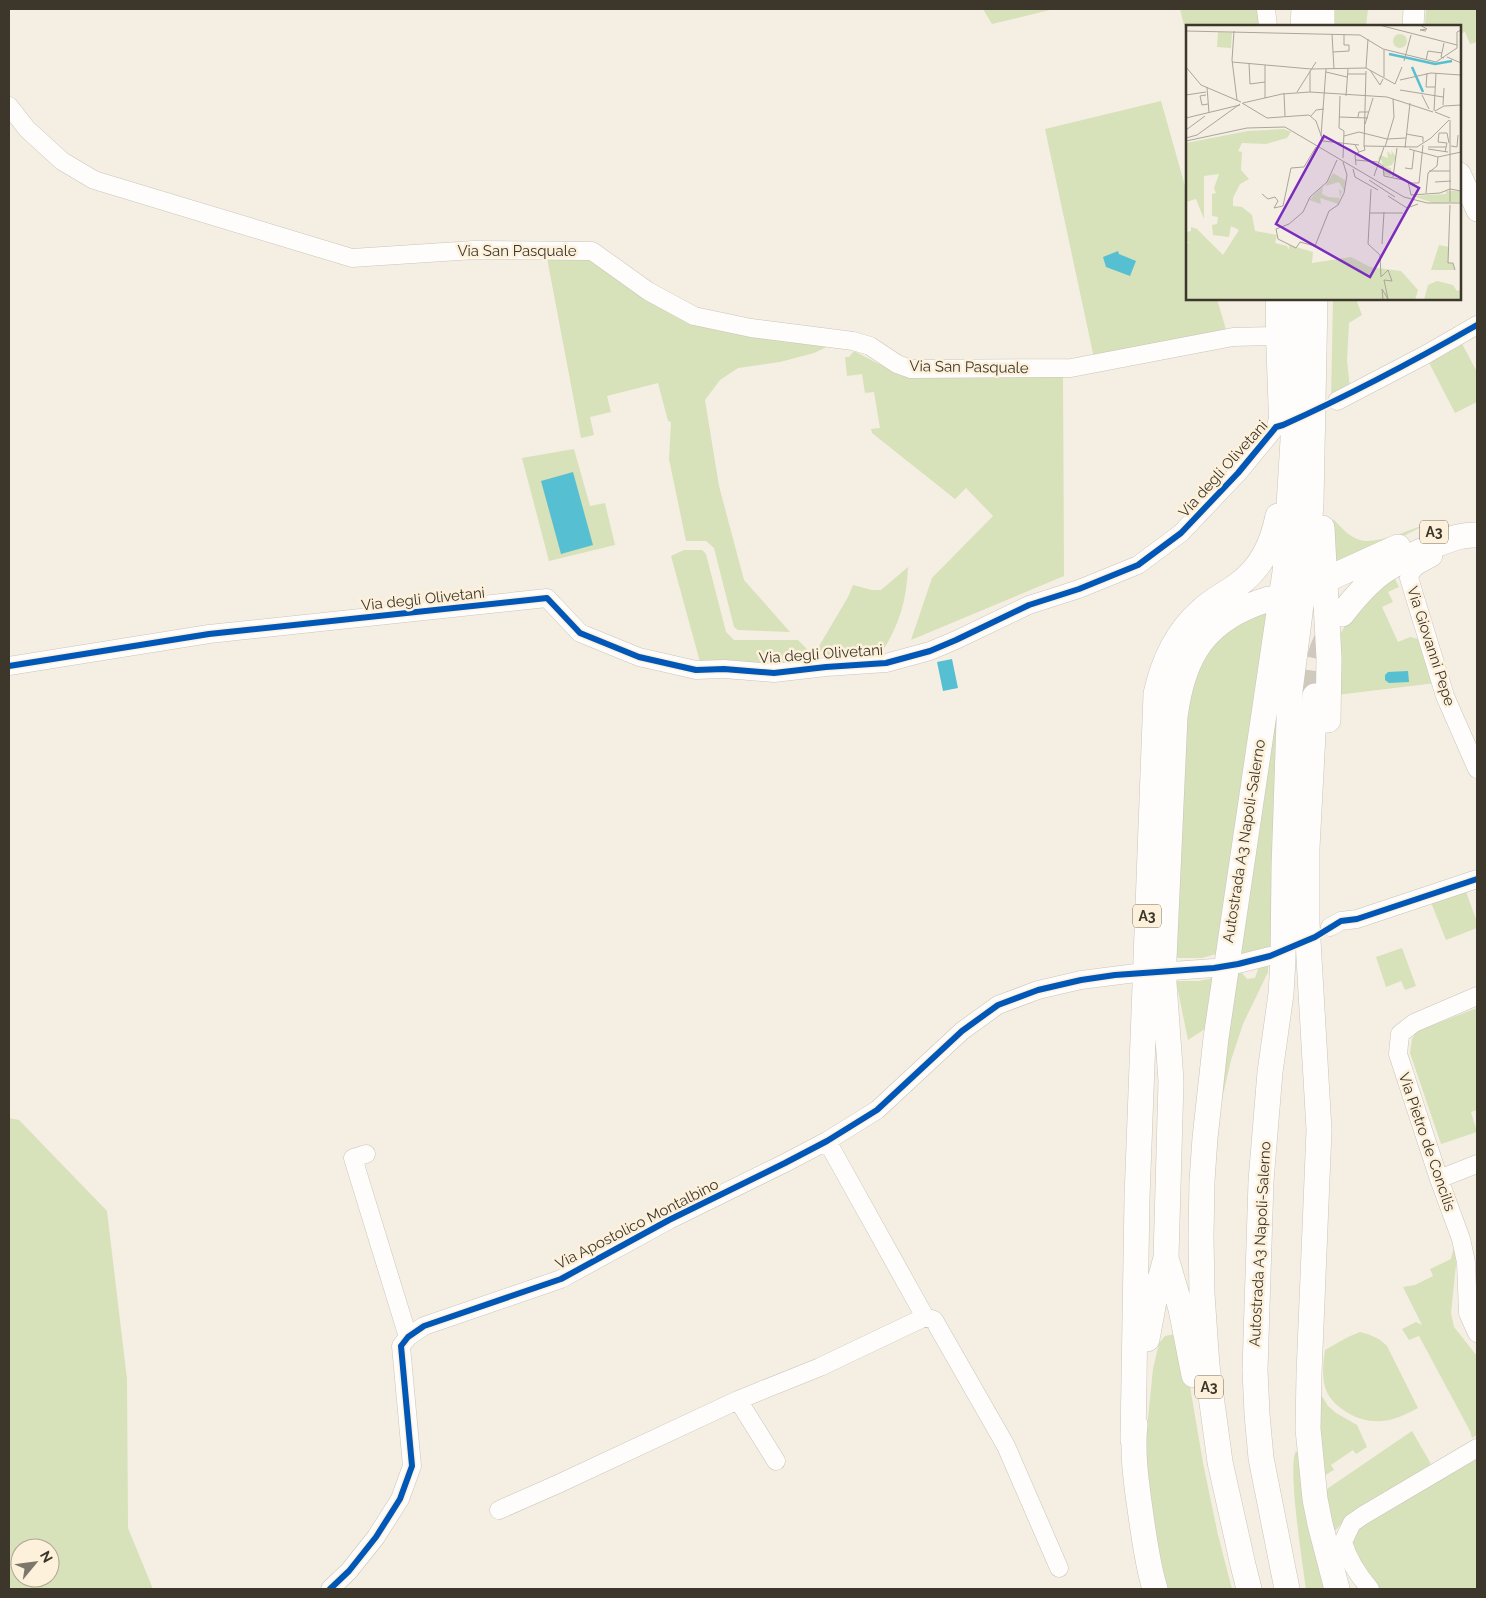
<svg xmlns="http://www.w3.org/2000/svg" width="1486" height="1598" viewBox="0 0 1486 1598" font-family="Raleway,sans-serif">
<style>
.green{fill:#d7e1ba;fill-rule:evenodd}
.water{fill:#57bfd2}
.lines{fill:none;stroke-linecap:round;stroke-linejoin:round}
.highway-tunnel{stroke:#d0cabe;stroke-width:25;stroke-dasharray:25 12;stroke-linecap:butt}
.minor-casing{stroke:#cac4ba;stroke-width:19}
.major-casing{stroke:#cac4ba;stroke-width:22}
.highway-casing{stroke:#cac4ba;stroke-width:26}
.minor{stroke:#fefdfb;stroke-width:18}
.major{stroke:#fefdfb;stroke-width:21}
.highway{stroke:#fefdfb;stroke-width:25}
.cycleway-casing{stroke:#fdf1db;stroke-width:9}
.cycleway{stroke:#0057b8;stroke-width:6}
.labels{text-anchor:middle;dominant-baseline:central;stroke-width:5;stroke-linejoin:round;paint-order:stroke}
.shield{fill:#fdf1db;stroke:#766e60;stroke-width:1}
.shield-label{font-size:14px;font-weight:bold;fill:#3c362b}
.street-label{font-size:15px;fill:#3c362b;stroke:#fdf1db}
.inset-river{fill:none;stroke:#57bfd2;stroke-width:2.5}
.inset-road{fill:none;stroke:#aba599;stroke-width:1}
.view{fill:#7b2cbf;fill-opacity:0.15;stroke:#7b2cbf;stroke-width:2.5}
.inset-edge{fill:none;stroke:#3c362b;stroke-width:2.5}
</style>
<rect width="100%" height="100%" fill="#f5efe3"/>
<!-- green -->
<path class="green" d="M983 9H1054L992 24Z
M1180 9H1258L1261 26H1187V37Z
M1333 9H1368L1366 26H1333Z
M1426 9H1477V42L1470 44 1465 32 1460 34V26H1425Z
M1161 101 1187 193V299H1217L1227 333 1094 358 1045 129Z
M547 258H590L692 322 703 327 833 344 814 353 780 362 738 368 720 380 705 400 719 486 744 580 790 632 738 630 734 627 714 548 706 541H686L669 459 671 422 668 421 658 383 607 396 611 412 590 417 594 435 581 438Z
M1333 299H1356L1362 315 1349 323 1347 360 1350 389 1331 399Z
M1458 336 1477 372V402L1455 413 1425 355Z
M854 351 902 376 952 373 1063 374 1064 576 911 640 932 578 993 516 966 488 955 499 872 433 871 429 880 428 874 392 865 393 862 374 847 376 845 357H849Z
M574 449 590 506 605 503 615 545 549 561 522 458Z
M1333 519C1341 527 1349 537 1360 540 1377 545 1415 528 1431 522L1337 570Z
M684 550H702L706 554 726 632 734 640H798L813 655 809 660 780 665 700 662 671 556Z
M908 567C907 599 899 627 881 653L827 657 818 648 848 597 853 585 872 590H881Z
M1394 577 1399 587 1388 592 1393 602 1382 607 1398 642 1410 637 1422 640 1436 683 1336 695 1340 635C1352 610 1374 594 1394 577Z
M1269 608 1216 954 1202 958H1172L1186 724 1194 679 1210 649 1233 625Z
M1273 710 1281 711 1271 949 1253 957 1237 953Z
M1465 889 1477 922V928L1446 940 1430 900Z
M1402 948 1416 986 1405 990 1401 981 1386 987 1376 957Z
M1268 961V972L1243 1024 1231 1060 1222 1099H1220L1234 974 1241 972 1247 979 1255 978 1258 969Z
M1213 978 1205 1029 1188 1040 1176 981H1199Z
M1477 1008V1110L1471 1112 1477 1132 1441 1144 1410 1053 1412 1039 1417 1031Z
M9 1118 19 1120 107 1211 127 1379 128 1528 153 1589H9ZM20 1548H50V1578H20Z
M1455 1243 1456 1265 1451 1313 1454 1327 1477 1356V1435L1472 1438 1470 1431 1419 1336 1409 1340 1402 1329 1416 1322 1422 1325 1403 1287 1415 1285 1433 1276 1430 1269 1451 1259Z
M1360 1332C1372 1335 1379 1338 1387 1346L1418 1408C1406 1414 1395 1420 1382 1421 1370 1422 1358 1419 1348 1413 1321 1397 1321 1379 1325 1350L1348 1337Z
M1175 1334 1184 1351 1203 1463 1218 1535 1232 1589H1167L1164 1580 1153 1518 1145 1448 1153 1369 1159 1343 1165 1336Z
M1317 1388 1328 1406 1336 1413 1357 1425 1367 1447 1356 1454 1353 1450 1331 1465 1334 1470 1320 1478Z
M1412 1431 1431 1464 1347 1518 1333 1533 1324 1491Z
M1296 1451 1298 1453 1301 1476 1327 1589H1306C1303 1566 1287 1466 1296 1451Z
M1477 1457V1589H1380L1365 1572 1351 1543 1358 1529Z"/>
<!-- water -->
<path class="water" d="M1118 251 1119 254 1136 261 1130 276 1106 267 1103 257Z
M573 472 593 545 561 554 541 481Z
M952 659 958 688 943 691 937 662Z
M1408 671 1409 682 1389 683 1385 680V675L1388 672Z"/>
<g class="lines">
<!-- highway-tunnel -->
<path class="highway-tunnel" d="M1315 696C1316 675 1317 657 1327 638"/>
<defs>
<path id="minor" d="M1266 9 1268 26
M9 106 27 129 62 161 94 180 352 258 474 250 592 251 648 291 694 316 751 328 853 341 870 346 897 364 911 369 1071 368 1233 337 1275 336
M1275 299V336L1278 418 1276 427
M1337 401 1425 355 1477 325
M1433 557C1422 564 1412 565 1409 578L1445 696 1477 769
M9 666 209 634 547 598 580 633 639 657 696 670 724 669 774 673 826 667 886 663 930 651 956 640 1029 605 1079 589 1138 565 1181 533 1238 473 1276 427 1283 425
M1330 927 1341 921 1357 919 1477 879
M1238 964 1270 956
M1172 971 1214 968
M1477 996 1414 1023 1400 1034 1398 1054 1439 1179 1461 1239 1466 1262 1468 1313 1477 1333
M827 1141 925 1317 934 1320 1006 1446 1059 1568
M366 1154 353 1158 408 1337
M1439 1179 1477 1164
M738 1400 776 1461
M499 1510 558 1484 738 1400 820 1367 925 1317
M330 1589 349 1571 376 1537 400 1499 412 1466 401 1346 408 1337 424 1326 561 1279 669 1220 785 1163 827 1141 877 1110 962 1031 998 1005 1038 990 1081 980 1136 973
M1370 1589C1358 1575 1348 1560 1343 1542L1352 1523 1362 1516 1477 1448"/>
<path id="major" d="M1413 26 1414 9
M1460 173 1477 211"/>
<path id="highway" d="M1303 26 1304 9
M1322 26V9
M1322 528 1329 658 1328 720
M1332 577 1398 547
M1342 614C1372 575 1388 565 1433 546 1448 540 1461 534 1477 535
M1315 696 1307 848V923L1319 1130 1309 1374 1308 1429 1315 1499 1320 1524 1337 1589
M1166 1258 1181 1309 1194 1375
M1147 1339 1154 1301 1166 1258 1171 1081 1164 983V959L1175 717C1183 654 1206 618 1269 599
M1135 1424C1132 1452 1136 1481 1140 1509 1144 1536 1147 1563 1155 1589
M1133 1440 1137 1198 1156 694C1163 662 1176 633 1201 611 1212 600 1226 594 1239 584 1262 567 1272 544 1278 516
M1249 1589 1243 1565 1220 1462 1207 1366 1202 1294 1201 1236 1202 1181 1205 1138 1216 1038 1285 572 1293 440 1296 299
M1287 1589 1261 1458 1257 1414 1255 1370 1261 1181 1270 1072 1281 994 1283 960 1284 868 1290 691 1306 566 1311 503 1315 299"/>
</defs>
<!-- minor casing -->
<use href="#minor" class="minor-casing"/>
<!-- major casing -->
<use href="#major" class="major-casing"/>
<!-- highway casing -->
<use href="#highway" class="highway-casing"/>
<!-- minor -->
<use href="#minor" class="minor"/>
<!-- major -->
<use href="#major" class="major"/>
<!-- highway -->
<use href="#highway" class="highway"/>
<defs>
<path id="cycleway" d="M9 666 209 634 547 598 580 633 639 657 696 670 724 669 774 673 826 667 886 663 930 651 956 640 1029 605 1079 589 1138 565 1181 533 1238 473 1276 427 1283 425C1350 395 1414 361 1477 325
M330 1589 349 1571 376 1537 400 1499 412 1466 401 1346 408 1337 424 1326 561 1279 669 1220 785 1163 827 1141 877 1110 962 1031 998 1005 1038 990 1081 980 1115 975 1214 968 1238 964 1270 956 1315 937 1341 921 1357 919 1477 879"/>
</defs>
<!-- cycleway casing -->
<use href="#cycleway" class="cycleway-casing"/>
<!-- cycleway -->
<use href="#cycleway" class="cycleway"/>
</g>
<g class="labels">
<!-- shield labels -->
<g class="shield">
<rect x="1420" y="520.5" width="28" height="23" rx="4"/>
<rect x="1133" y="904.5" width="28" height="23" rx="4"/>
<rect x="1195" y="1375.5" width="28" height="23" rx="4"/>
</g>
<g class="shield-label">
<text x="1434" y="532">A3</text>
<text x="1147" y="916">A3</text>
<text x="1209" y="1387">A3</text>
</g>
<!-- street labels -->
<g class="street-label">
<text x="517" y="251">Via San Pasquale</text>
<text transform="translate(969 367) rotate(1)">Via San Pasquale</text>
<text transform="translate(1223 469) rotate(-48)">Via degli Olivetani</text>
<text transform="translate(423 599) rotate(-6)">Via degli Olivetani</text>
<text transform="translate(1431 646) rotate(72)">Via Giovanni Pepe</text>
<text transform="translate(821 654) rotate(-4)">Via degli Olivetani</text>
<text transform="translate(1244 841) rotate(-81)">Autostrada A3 Napoli-Salerno</text>
<text transform="translate(1427 1142) rotate(71)">Via Pietro de Concilis</text>
<text transform="translate(637 1224) rotate(-27)">Via Apostolico Montalbino</text>
<text transform="translate(1260 1244) rotate(-87)">Autostrada A3 Napoli-Salerno</text>
</g>
</g>
<!-- overview -->
<g transform="translate(1186 25)">
<rect width="275" height="275" fill="#f5efe3"/>
<path d="M32 7 46 8 45 23 31 22ZM207 16a7 7 0 1 1 14 0a7 7 0 1 1-14 0ZM98 104 105 107 101 113 80 119 56 118 52 126 56 127 55 145 63 154 54 159 47 173V181L56 182 66 190 69 206 91 210 89 218 101 221 103 225V220L127 227 126 238 165 232 184 242 215 246 232 265 229 275H0V218H6L0 217V207L5 206V202L11 204 37 230 53 205 45 201 43 212 27 210 26 200 31 199 32 192 26 191V169L30 168 28 163 33 149 18 151V194L10 174 0 177V118L62 106ZM205 125 210 132 206 140 200 142 205 143V151L198 150 196 136 192 134 194 130 202 133 201 126 206 130ZM147 148 159 155 158 166 153 157 139 161ZM137 161 136 169 142 172 154 173 153 164 156 166 152 179 134 173 135 179 123 175ZM260 166H275V177L247 178 227 171 260 169ZM253 220 263 222 262 238 267 239 269 245H245ZM251 256 267 260 271 266 275 264V275H238L242 260Z" fill="#d7e1ba"/>
<path class="inset-river" d="M203 29 222 33M222 33 249 39 266 36M226 42 237 67"/>
<path class="inset-road" d="M193 0 271 20M234 0 241 4 234 5 240 6M0 6 174 10 197 24 250 37 271 23V7L275 5M48 6 46 35 51 75M146 9 148 44M258 18 255 32 258 33M198 25V52M147 27 163 26V20H158V9M261 32 275 38M240 35 242 26 256 28M218 36 225 10M46 37 125 44 180 43M63 38 64 59 79 57M79 40V73M0 42 15 60 55 77M180 43 209 59 216 42M180 43 182 14M184 45 194 60 197 54M124 46V67M140 47 161 52M241 48 240 62H249M162 49H180M214 55 245 48 275 50M21 62 23 88M214 65 257 72M111 67 130 37M98 68 99 91M0 70 20 67M20 70 14 71 16 80 22 79M236 70 243 84M154 71 153 103 158 106 157 133M160 71 162 44M56 78 81 93 123 90 130 96 137 116 173 120M57 78 96 69 124 67 201 72 247 87M257 80 258 63M248 86 250 48M249 86 258 81 275 80M249 87 264 93M125 91 130 85 138 84M153 92 182 93M172 92 173 87H183M0 93 54 80M264 95V177M179 99 187 73M0 105 19 91M220 109 237 112V117M135 111 140 44M158 111 173 107 201 114 220 113M0 113 11 110 54 79M0 116 61 103 99 102 218 172 241 178H275M169 120 173 127 179 125 178 121M178 121 180 46M178 121 231 122 245 113 263 95M265 121 271 122 272 110M199 122 208 92 207 74M242 122H260M219 123 224 78M223 124 252 132 275 127M242 124 262 127M259 127 261 118 252 117 253 108H261L263 118M151 135 141 157 124 172 117 187 103 199 90 204 92 214 110 223 114 217 129 221 143 186 152 180 158 168 161 150 157 137M170 135 192 137 197 141 198 151 222 156 225 170 254 168 264 164 275 166M170 140 169 130 173 127M219 143 226 144 228 126M167 144 169 152 192 165M243 146H264M188 151 198 122M207 152 211 123M183 155 209 172M249 157 265 156M224 158H233L237 120M185 164 182 219 194 230 195 252 202 245 206 256 198 255 202 274 196 264 197 275M240 168 242 148 251 141 252 132M76 169 82 174 89 172 92 176 88 183M202 171 221 183 232 179M264 180 262 238H267L269 245M88 183 97 181 105 143 118 142 130 122M184 188H217M196 219 198 187"/>
<path class="view" d="M138 111 233 163 184 252 90 199Z"/>
<rect width="275" height="275" class="inset-edge"/>
</g>
<!-- border -->
<rect width="1486" height="1598" fill="none" stroke="#3c362b" stroke-width="20"/>
<!-- north arrow -->
<g transform="translate(35 1563) rotate(61)"><circle r="24" fill="#fdf1db" stroke="#b0a695"/>
<path d="M0-4L9 19L0 12L-9 19Z" fill="#7d776b"/>
<text y="-8" font-size="14" font-weight="bold" text-anchor="middle" fill="#3c362b">N</text>
</g>
</svg>
